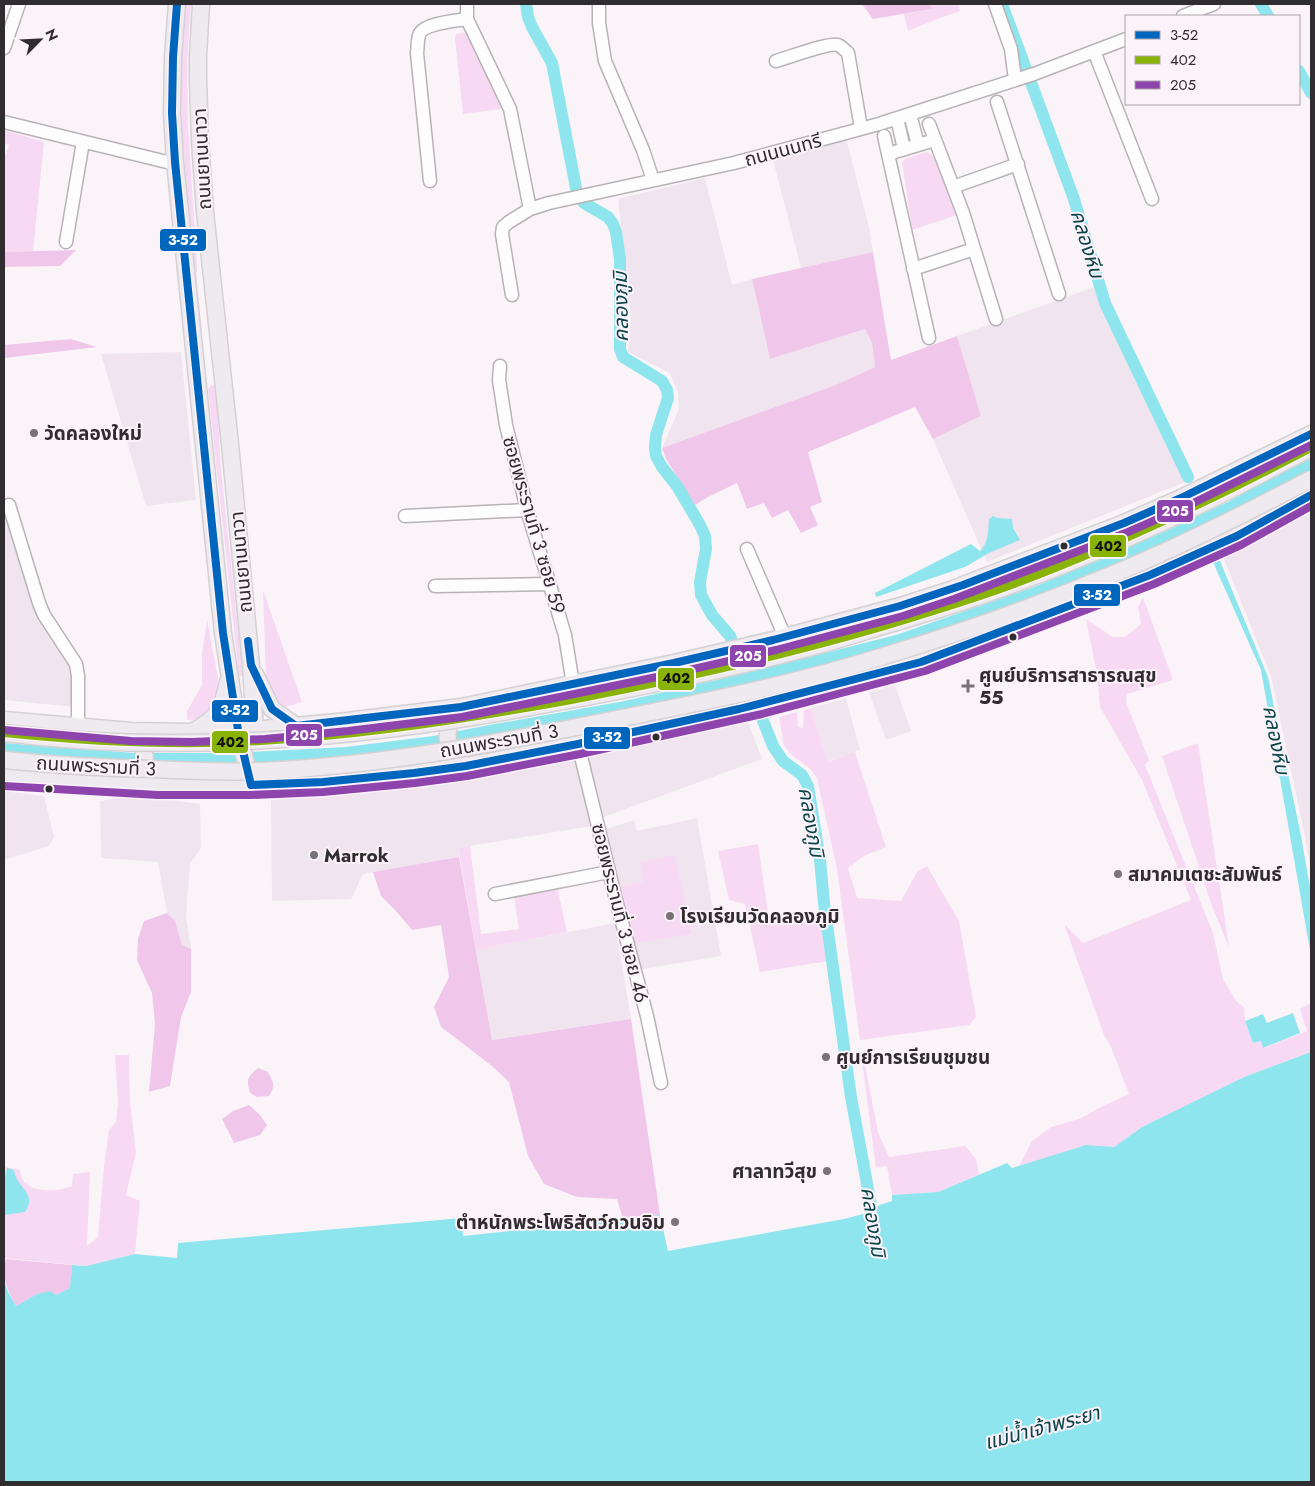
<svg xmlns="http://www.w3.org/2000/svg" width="1315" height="1486" viewBox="0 0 1315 1486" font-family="Jost,'Noto Sans Thai',sans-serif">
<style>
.built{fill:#f0e5ef}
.green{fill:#f8d9f4}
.forest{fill:#f0c7ea}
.water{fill:#8fe5ed}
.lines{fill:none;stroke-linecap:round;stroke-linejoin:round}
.canal{stroke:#8fe5ed;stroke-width:12}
.minor-casing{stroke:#b7b3b6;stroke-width:15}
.major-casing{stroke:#d4d1d3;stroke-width:19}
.minor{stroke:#fefdfe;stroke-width:12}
.major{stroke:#efeaef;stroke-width:16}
.major-bridge-casing{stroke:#d4d1d3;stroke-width:19;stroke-linecap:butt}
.major-bridge{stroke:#efeaef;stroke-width:16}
.bus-1-casing{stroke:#fcf2fa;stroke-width:11}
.bus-2-casing{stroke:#fcf2fa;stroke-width:11}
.bus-3-casing{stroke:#fcf2fa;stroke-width:11}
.bus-1{stroke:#0065bd;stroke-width:8}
.bus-2{stroke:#89b407;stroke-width:8}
.bus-3{stroke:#8e44ad;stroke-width:8}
.poi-dot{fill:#777376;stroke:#fcf2fa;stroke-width:2}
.bus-dot{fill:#302d30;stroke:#fcf2fa;stroke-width:2}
.labels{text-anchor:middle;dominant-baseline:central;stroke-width:4;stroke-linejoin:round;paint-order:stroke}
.street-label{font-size:19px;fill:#302d30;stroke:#fcf2fa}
.poi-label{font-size:19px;font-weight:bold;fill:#302d30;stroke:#fcf2fa;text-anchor:start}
.water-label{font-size:20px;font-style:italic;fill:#084448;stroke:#fcf2fa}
.line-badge{stroke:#fcf2fa;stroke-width:2}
.badge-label{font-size:14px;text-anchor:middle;font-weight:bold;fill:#fff}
.pale-badge-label{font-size:14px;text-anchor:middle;font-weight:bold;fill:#111}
</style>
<rect width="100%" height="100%" fill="#faf4f9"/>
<!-- built -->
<path class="built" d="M846 138 869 227 873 252 801 268 773 160Z
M705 178 732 285 752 279 770 359 865 329 872 343 875 367 833 386 662 448 679 409 678 393 670 373 628 352 631 320 618 199Z
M1094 287 1185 482 987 562 933 439 981 416 957 336Z
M181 352 196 500 146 506 101 354Z
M4 511 71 663 74 707 4 700Z
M1311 513V872L1305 836 1271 676 1223 557Z
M895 685 911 731 886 740 869 692Z
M846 698 860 750 828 762 811 708Z
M748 722 762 759 601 818 592 826 458 848 459 857 363 874 351 899 272 901 271 800 445 781 574 758Z
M4 791 44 796 54 837 49 846 4 860Z
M136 795 200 804 201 848 190 864 186 917 191 949 182 946 175 921 167 913 158 862 101 858 100 801Z
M697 818 721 956 638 970 604 830 634 820 637 831Z
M615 923 631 1019 492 1040 476 950Z"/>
<!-- green -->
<path class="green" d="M185 4H191L187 62 188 126 197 266 196 283 182 133 181 61Z
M931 4H958L960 11 937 19 908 31 904 14 932 9Z
M468 32 504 104 502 109 463 114 455 38 456 34Z
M4 130 44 142 33 251 4 252V159L9 145 4 143Z
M927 152 933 156 957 215 912 230 902 162 907 158Z
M211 385 216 386 221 470 243 676H239L208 389Z
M263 590 302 702 282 708 271 698 266 677Z
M1143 597 1173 680 1127 694 1126 702 1149 760 1145 765 1213 933 1223 979 1236 1001 1244 1007 1245 1021 1253 1043 1261 1041 1264 1048 1307 1031 1300 1009 1311 1003V1052L1244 1077 1142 1127 1114 1147 1086 1145 1019 1166 1032 1141 1051 1127 1079 1119 1103 1106 1129 1094 1111 1047 1104 1035 1064 924 1083 943 1191 900 1142 780 1100 707 1097 674 1086 619 1113 637H1125L1141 624 1138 607Z
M207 619 218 678 216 701 211 714 201 719 187 720V711L202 685V654Z
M811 708 828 762 855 752 886 847 864 856 848 868 857 898 901 901 917 872 927 866 959 921 976 1017 969 1025 860 1040 837 869 817 778 810 769 793 756 784 746 779 717 797 712 798 727 803 728 804 710Z
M1198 743 1229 947 1212 906 1162 756Z
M758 844 769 919 821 913 828 961 760 972 745 904 729 900 718 851Z
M470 846 481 934 519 929 514 896 557 886 567 932 476 950 458 848Z
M675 855 692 934 632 944 618 887 643 882 640 862Z
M861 1053 865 1065 878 1132 889 1157 965 1146 976 1159 979 1174 938 1192 892 1195 887 1166 876 1168Z
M115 1055H129L130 1101 136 1153 126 1195 140 1201 135 1254 86 1266 4 1258V1180L5 1167 20 1170C21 1194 56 1193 72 1186L73 1174 90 1172 87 1246 98 1237 104 1166 109 1130 116 1122 118 1104Z"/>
<!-- forest -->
<path class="forest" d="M862 4H931L932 9 873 19Z
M76 250 60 266 4 267V252Z
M873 252 891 360 957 336 981 416 933 439 915 407 808 452 822 502 810 507 818 525 801 533 788 510 772 518 764 503 747 509 737 483 708 497 695 505 666 459 662 448 833 386 875 367 872 343 865 329 770 359 752 279Z
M71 339 97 347 4 358V345Z
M459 857 492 1040 631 1019 660 1215 623 1219 617 1199 577 1197 544 1184 528 1156 509 1082 492 1066 441 1027 434 1007 449 977 441 925 412 930 395 910 381 896 373 872Z
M167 913 175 921 182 945 191 949V992L181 1017 170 1086 149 1092 155 1024 152 993 137 960 138 939 144 921Z
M258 1068 268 1072C273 1083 276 1085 269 1096L257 1097 250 1093C246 1080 247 1077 258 1068Z
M249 1105 259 1114 267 1125 260 1135 234 1143 222 1119 233 1111Z
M6 1259 72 1265 70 1288 56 1295 37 1294 16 1306C8 1292 0 1274 6 1259Z"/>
<!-- water -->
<path class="water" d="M993 516 997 518 1012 519 1013 528 1020 540 989 553 965 567 876 597 875 593 971 544 980 551C989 542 988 531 989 519Z
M1218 560 1220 561 1268 677 1301 836 1311 893V956L1261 670 1213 562Z
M1293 1013 1300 1033 1263 1048 1261 1041 1253 1043 1245 1021 1263 1014 1267 1023Z
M1311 1052V1482H4V1280L8 1292 16 1306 37 1294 50 1291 56 1295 70 1288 72 1265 86 1266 135 1254 177 1258 178 1243 462 1218 463 1236 660 1215 668 1251 689 1247 844 1219 867 1213 880 1205 892 1201V1195L938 1192 1007 1163 1012 1168 1086 1145 1114 1147 1142 1127 1244 1077Z
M7 1168 14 1170C16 1188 38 1192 25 1212L4 1215V1182Z"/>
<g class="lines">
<!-- canal -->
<path class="canal" d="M526 4 528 17 532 27 552 63 577 193 584 203 608 217 613 224 616 232 620 259V349L623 357 662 381 667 390 668 398 656 435 655 448 656 456 662 467 677 486 700 525 705 536 706 549 700 582 701 595 712 615 730 636 773 746 783 761 802 775 808 786 820 860 824 903 851 1097 875 1227
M1002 4 1074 199 1105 303 1188 477
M1261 4 1268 16
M1299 71 1311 93
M4 749 134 759H227L346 753 434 742 490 731 620 708 747 679 900 640 1035 593 1172 535 1229 508 1311 464"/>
<defs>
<path id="minor" d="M467 4V19L510 109 530 209
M599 4V23L605 61 643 150 653 180
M995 4 1011 49 1015 80
M1183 16 1214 4
M4 48 19 4
M1094 51 1152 199
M776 61C787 58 829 42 838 45 842 47 845 50 848 53L861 128
M997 102 1059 294
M910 114 918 145
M897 118 904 149
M4 122 175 164
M929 124 963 213 996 319
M884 136 929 338
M888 154 935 140
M430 181 417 53C418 47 417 38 420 33 426 23 456 21 467 19
M953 187 1018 164
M66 242 83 142
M913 269 974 249
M512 295 502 234 503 227 509 222 530 209 549 203 734 163 879 124 1034 74 1126 39
M500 366 499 380 506 425 528 513 565 635 573 684
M9 505 39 603 44 615 76 664 78 676V727
M405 516 527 510
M747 549 785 637
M435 586 549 584
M578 744 616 900 647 1016 661 1083
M495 894 609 872"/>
<path id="major" d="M177 4 173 57 172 113 175 162 223 633 238 730 251 785
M201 4 198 56V79L200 141 205 212 230 444 251 665 255 730 254 739
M255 674 272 709 296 726
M458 710C444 729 443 743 461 761
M4 720 131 731 192 732 264 729 347 721 461 707 674 663 773 640 900 606 950 590 1124 523 1181 498 1311 434
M194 731C219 717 222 709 228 682
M132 733C146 748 151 762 135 778
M4 776 158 785H251L323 782 414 773 466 766 578 744 760 704 921 662 1150 575 1237 536 1311 495"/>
</defs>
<!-- minor casing -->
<use href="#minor" class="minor-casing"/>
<!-- major casing -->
<use href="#major" class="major-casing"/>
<!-- minor -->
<use href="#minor" class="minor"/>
<!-- major -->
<use href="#major" class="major"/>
<defs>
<path id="major-bridge" d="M4 733C187 756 373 737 553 703 642 687 731 669 819 645 845 638 871 629 897 622 937 610 976 598 1014 584 1065 565 1116 544 1165 521 1215 499 1263 473 1311 448
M4 760C54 765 103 768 153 769 189 771 226 772 262 771 380 766 497 743 612 720 704 702 795 684 884 656 956 634 1027 610 1096 581 1170 552 1241 516 1311 479"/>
</defs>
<!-- major-bridge casing -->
<use href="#major-bridge" class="major-bridge-casing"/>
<!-- major-bridge -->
<use href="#major-bridge" class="major-bridge"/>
<defs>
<path id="bus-1" d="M177 4 173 57 172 113 175 162 223 633 238 730 251 785 323 782 414 773 466 766 578 744 739 709 921 662 1150 575 1237 536 1311 495
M248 641 251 665 272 709 296 726 461 707 674 663 773 640 900 606 963 585 1124 523 1181 498 1311 434"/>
<path id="bus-2" d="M4 733C72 740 140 744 208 743 328 741 448 722 566 701 671 681 775 658 878 628 923 614 969 601 1014 584 1116 546 1214 499 1311 448"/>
<path id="bus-3" d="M4 730 131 741 192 742 265 739 348 731 462 717 676 673 776 650 903 616 954 599 1128 532 1185 507 1311 445
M4 786 158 795H251L323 792 415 783 467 776 580 754 762 714 925 671 1154 584 1241 545 1311 506"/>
</defs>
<!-- bus-1 casing -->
<use href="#bus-1" class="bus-1-casing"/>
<!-- bus-2 casing -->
<use href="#bus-2" class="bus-2-casing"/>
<!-- bus-3 casing -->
<use href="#bus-3" class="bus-3-casing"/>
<!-- bus-1 -->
<use href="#bus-1" class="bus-1"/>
<!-- bus-2 -->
<use href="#bus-2" class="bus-2"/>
<!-- bus-3 -->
<use href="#bus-3" class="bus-3"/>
</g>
<!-- markers -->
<g class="poi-dot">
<circle cx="34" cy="433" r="5"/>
<path d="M965.5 678.5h5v5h5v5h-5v5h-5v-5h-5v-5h5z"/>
<circle cx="314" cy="855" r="5"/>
<circle cx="1118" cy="874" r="5"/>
<circle cx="670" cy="916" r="5"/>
<circle cx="826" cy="1057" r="5"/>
<circle cx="827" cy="1171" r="5"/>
<circle cx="675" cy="1222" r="5"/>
</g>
<g class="bus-dot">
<circle cx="1064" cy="546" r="4.5"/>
<circle cx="1013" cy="637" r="4.5"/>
<circle cx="656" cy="737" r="4.5"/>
<circle cx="49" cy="789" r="4.5"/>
</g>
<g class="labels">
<!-- street labels -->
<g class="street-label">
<text transform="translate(783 150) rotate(-15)">ถนนนนทรี</text>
<text transform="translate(202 159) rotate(-93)">ถนนยานนาวา</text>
<text transform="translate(534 525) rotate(74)">ซอยพระรามที่ 3 ซอย 59</text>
<text transform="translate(241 562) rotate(-95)">ถนนยานนาวา</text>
<text transform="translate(499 741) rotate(-10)">ถนนพระรามที่ 3</text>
<text transform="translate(96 766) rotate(3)">ถนนพระรามที่ 3</text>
<text transform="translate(620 913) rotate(76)">ซอยพระรามที่ 3 ซอย 46</text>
</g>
<!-- poi labels -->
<g class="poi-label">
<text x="44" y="433">วัดคลองใหม่</text>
<text x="979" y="675">ศูนย์บริการสาธารณสุข<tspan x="979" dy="22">55</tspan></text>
<text x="324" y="855">Marrok</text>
<text x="1128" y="874">สมาคมเตชะสัมพันธ์</text>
<text x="680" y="916">โรงเรียนวัดคลองภูมิ</text>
<text x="836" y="1057">ศูนย์การเรียนชุมชน</text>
<text x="817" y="1171" text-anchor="end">ศาลาทวีสุข</text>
<text x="665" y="1222" text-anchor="end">ตำหนักพระโพธิสัตว์กวนอิม</text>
</g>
<!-- water labels -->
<g class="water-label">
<text transform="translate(1087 244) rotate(73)">คลองหีบ</text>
<text transform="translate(621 307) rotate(-91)">คลองภูมิ</text>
<text transform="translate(1276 740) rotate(79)">คลองหีบ</text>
<text transform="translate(811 822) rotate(80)">คลองภูมิ</text>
<text transform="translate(873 1222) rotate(81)">คลองภูมิ</text>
<text transform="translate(1042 1428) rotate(-15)">แม่น้ำเจ้าพระยา</text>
</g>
</g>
<g class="line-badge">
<rect x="159" y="228" width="48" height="24" rx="5" fill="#0065bd"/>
<rect x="1156" y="499" width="38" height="24" rx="5" fill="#8e44ad"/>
<rect x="1089" y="534" width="38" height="24" rx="5" fill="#89b407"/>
<rect x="1073" y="583" width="48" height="24" rx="5" fill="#0065bd"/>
<rect x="729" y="644" width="38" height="24" rx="5" fill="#8e44ad"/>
<rect x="657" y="667" width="38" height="24" rx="5" fill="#89b407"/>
<rect x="211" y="699" width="48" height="24" rx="5" fill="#0065bd"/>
<rect x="285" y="723" width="38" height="24" rx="5" fill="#8e44ad"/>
<rect x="583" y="726" width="48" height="24" rx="5" fill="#0065bd"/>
<rect x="211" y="730" width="38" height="24" rx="5" fill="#89b407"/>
</g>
<g class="badge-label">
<text x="183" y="245">3-52</text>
<text x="1175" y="516">205</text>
<text x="1097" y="600">3-52</text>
<text x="748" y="661">205</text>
<text x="235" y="715">3-52</text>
<text x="304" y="740">205</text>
<text x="607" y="742">3-52</text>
</g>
<g class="pale-badge-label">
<text x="1108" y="551">402</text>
<text x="676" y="683">402</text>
<text x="230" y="747">402</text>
</g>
<!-- border -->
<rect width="1315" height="1486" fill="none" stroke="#302d30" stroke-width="10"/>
<!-- legend -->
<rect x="1125" y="15" width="175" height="90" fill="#fcf2fa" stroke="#aaa3a9"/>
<rect x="1135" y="31" width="25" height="8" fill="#0065bd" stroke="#aaa3a9"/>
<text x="1170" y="40" font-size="15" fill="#302d30">3-52</text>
<rect x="1135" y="56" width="25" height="8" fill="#89b407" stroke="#aaa3a9"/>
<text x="1170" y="65" font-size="15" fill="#302d30">402</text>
<rect x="1135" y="81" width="25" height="8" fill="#8e44ad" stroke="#aaa3a9"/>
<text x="1170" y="90" font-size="15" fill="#302d30">205</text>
<!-- north arrow -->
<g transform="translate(40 40) rotate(66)" stroke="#fcf2fa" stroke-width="4" paint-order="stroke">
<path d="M0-4L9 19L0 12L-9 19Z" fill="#302d30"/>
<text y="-8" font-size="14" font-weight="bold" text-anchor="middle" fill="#302d30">N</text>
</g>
</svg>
